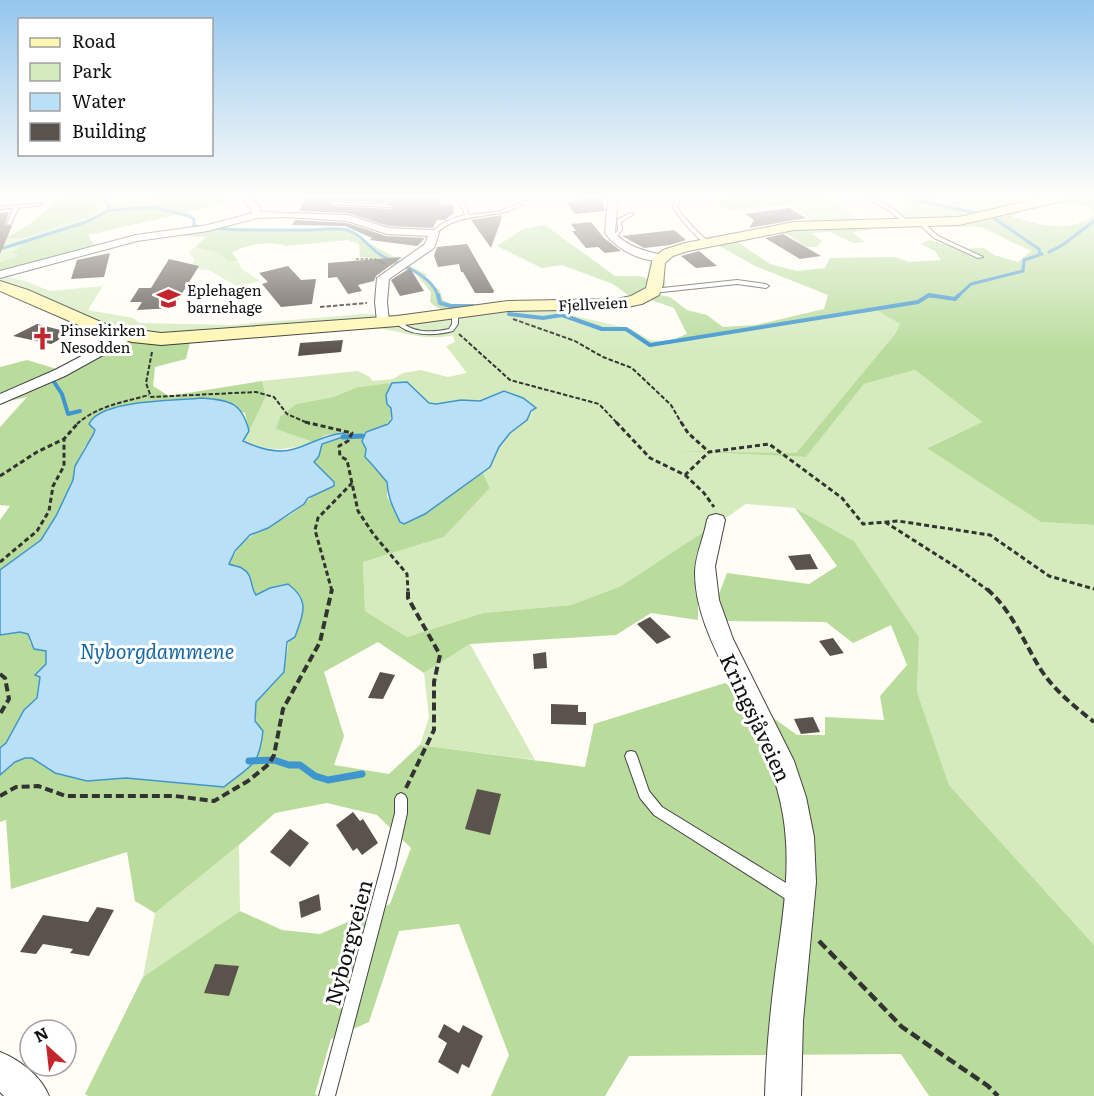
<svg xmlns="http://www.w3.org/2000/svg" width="1094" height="1096" viewBox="0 0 1094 1096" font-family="Literata,serif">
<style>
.green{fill:#d5ebbd}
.forest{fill:#b9dc9c}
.water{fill:#b9e0f7;stroke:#3f96cf;stroke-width:1.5}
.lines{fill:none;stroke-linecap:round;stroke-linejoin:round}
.stream-far3{stroke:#3f96cf;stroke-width:3}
.stream-far2{stroke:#3f96cf;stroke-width:4}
.stream-far1{stroke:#3f96cf;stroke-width:5}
.stream{stroke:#3f96cf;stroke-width:7}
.building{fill:#5a524d;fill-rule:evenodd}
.lane-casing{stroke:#444;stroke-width:2}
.street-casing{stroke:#444;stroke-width:2}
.secondary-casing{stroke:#333;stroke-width:2}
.path-far4{stroke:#333;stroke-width:1.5;stroke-dasharray:3 1.5;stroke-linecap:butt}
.path-far3{stroke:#333;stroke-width:2;stroke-dasharray:4.5 2;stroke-linecap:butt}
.path-far2{stroke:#333;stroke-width:3;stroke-dasharray:5 3;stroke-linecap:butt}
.path-far1{stroke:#333;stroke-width:4;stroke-dasharray:8 4;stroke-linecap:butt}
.path{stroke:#333;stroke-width:4.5;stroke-dasharray:10 4.5;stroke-linecap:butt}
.lane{fill:#fff;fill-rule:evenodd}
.street{fill:#fff;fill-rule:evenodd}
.secondary{fill:#fff6b0;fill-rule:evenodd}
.labels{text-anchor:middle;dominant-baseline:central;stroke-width:6;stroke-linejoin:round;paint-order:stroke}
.far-poi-label{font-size:15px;fill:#111;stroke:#fff;text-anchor:start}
.far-street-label{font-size:15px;fill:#111;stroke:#fff}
.water-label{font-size:20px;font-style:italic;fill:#1768a6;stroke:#fff}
.near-street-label{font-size:21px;fill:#111;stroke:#fff}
</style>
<rect width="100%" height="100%" fill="#fffdf5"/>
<!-- green -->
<path class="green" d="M92 198H110L114 203C130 203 143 198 159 198L156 205 113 212 22 246 11 251 17 254 16 257 0 262V239L32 237 40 232 90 217 98 211Z
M803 198H828L837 202 848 213 864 221H910L900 213 907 209 895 198 1038 200 1073 198 964 224 803 226 682 251 666 261 664 274 666 286C650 317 592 308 564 310L575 316 631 329 650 340 678 342 878 311 900 324 895 334 796 453 702 452 806 457 864 384 915 370 982 422 928 447 1041 522 1094 525V945L949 785 917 692 919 637 854 541 795 508 746 504 621 586 571 605 483 613 407 637 365 611 363 562 444 537 490 488 483 473 490 467 499 447 510 433 527 420 535 408 501 392 480 401 461 400 436 405 429 403 407 382 358 387 333 397 296 404 277 429 313 442C288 451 267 452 243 441L266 396 262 381 358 371 370 377 372 381 393 379 403 373 421 370 448 377 467 373 446 346 455 342 453 335C422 343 399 328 368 328L116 339 97 335 0 291V275L25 281 50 291 103 286 88 310 133 318 139 323 231 325 364 314 406 315 471 307 493 301 522 302 627 299 648 286 649 260C680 234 772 228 814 222L798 211 795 204Z
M195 247 219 253 229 262H238L242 269 260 281 238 287 209 270 191 269 194 259 189 253Z
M470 644 535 760 420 745 429 717 424 673Z
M239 845 240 911 143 977 155 913Z"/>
<!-- forest -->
<path class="forest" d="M58 198H92L98 211 90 217 40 232C27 240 18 238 4 238 27 228 42 216 58 198Z
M159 198H225L224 204 88 235 95 247 0 272V262L16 257 17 254 11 252 21 246 14 245 113 212 156 205Z
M727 198H803L795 204 728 210 717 204Z
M1073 198H1094V525L1041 522 927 448 982 422 915 370 864 384 806 457 677 451 796 453 895 334 900 324 878 311 678 342 677 338 687 334 674 308 651 300 660 295 670 297 687 310 707 315 723 327 755 325 824 309 828 295 755 266 714 243 733 239 770 264 797 271 825 268 830 258 895 257 909 262 941 260 935 251 921 244 930 240 959 249 984 248 994 255 1018 262 1031 251 981 227 932 226 983 221 1027 209 1012 217C1041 225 1068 234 1094 215L1091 207 1060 201Z
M545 225 615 276H639L649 279C647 291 641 293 631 297L613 284 562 265 542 268 497 246 523 229Z
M869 226 870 230 852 232 865 242 853 243 830 232 811 233 822 241 817 247H805L794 238 778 230Z
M218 228 345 230 427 275 424 277 440 291 443 300 450 304H483C466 309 444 316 430 302L431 292 412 269 396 271C384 260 376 257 360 257L359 244 348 240 286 246C272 240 245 244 232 253L238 261 229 262 219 253 195 247 206 237 184 236 182 233Z
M116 339 190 342 186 359 155 367 153 386 169 396 262 381 266 396 249 431 245 413 201 398 161 400 145 403 95 430 91 442 85 446 75 466 73 480 56 516 41 540 0 570V520L10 506 0 505V427L27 397 0 403V367L27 360 60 370Z
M392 383 386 395C398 421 390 425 366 432L362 441 366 449 365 457C373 465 379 473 387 482V496L400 522 483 473 490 488 444 537 363 562 365 611 407 637 483 613 571 605 621 586 746 504 705 532 698 572V620L651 613 616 635 470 644 424 673 378 642 324 672 344 736 334 765 389 774 420 745 585 767 594 724 725 683 797 735H825V717L884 720 880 696 907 665 891 625 853 643 826 622 725 621 716 602 727 573 809 584 837 566 795 508 854 541 919 637 917 692 949 785 1094 945V1096H929L901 1054 629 1056 605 1096H491L509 1055 459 924 399 931 369 1022 331 1039 315 1094 318 1096H88L85 1094 143 977 240 911 282 930 320 934 390 904 411 848 377 815 327 803 275 813 239 845 155 913 135 901 127 852 11 889 6 820 0 822V775L15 762 25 758H32L55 773 87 781 126 778 224 787 256 761V702L284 672 289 639 270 588 257 595 252 590 251 578 229 565C245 526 275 530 303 505 312 497 321 488 330 480L314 462 319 456 322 444 343 437 344 433 326 435 313 442 276 429 280 417 296 404 333 397 358 387Z
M20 632 28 634 30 643 46 650V664L36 675 41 677 37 698 24 710 6 744 0 748V635Z"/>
<!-- water -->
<path class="water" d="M407 382 429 403 436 404 461 400 480 401 504 391 523 398 536 408 531 411 527 420 510 433 499 447 490 467 425 514 404 524 400 522C393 507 388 499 387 482 379 473 373 465 365 457L366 449 362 441 366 432 388 424 392 419 391 408 387 404 386 395 392 383Z
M202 398C229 400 242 402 249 431L243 441C258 448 278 454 294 449 314 443 323 435 345 433L343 437 322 444 319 456 314 462 334 482V486L308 498 304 504 268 528 250 535 235 551 229 564C233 566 240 566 243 569 253 574 250 587 256 595L270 588 288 584C311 601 303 614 295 637L287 642 284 672 256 702 255 721 263 731C259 767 251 765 224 787L126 778 87 781 55 773 32 758H25L15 762 0 775V748L6 743 24 710 37 698 40 677 35 675 46 664V651L34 649 28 634 20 632 0 635V570L41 540 56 516 73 480 75 466 93 435 95 430 89 424C100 399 177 401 202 398Z"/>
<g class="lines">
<!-- stream-far3 -->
<path class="stream-far3" d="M905 198 981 214
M1091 198 1094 200
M110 210 154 207 189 216 194 219V226C231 231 268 230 305 230 317 230 335 227 347 230 364 235 372 253 388 259 405 266 433 277 438 296
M995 219 1039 249 1040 254
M0 249 86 222 110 210 105 198
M1049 252 1061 246 1094 221
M927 296H937
M958 296 971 284 1023 271 1024 260 1042 254"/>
<!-- stream-far2 -->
<path class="stream-far2" d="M438 295 440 303 451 306H473
M509 314 543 318 562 315 602 329H626L650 345 918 302 929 295 955 299 959 295
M54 382 62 394 68 414 80 411"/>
<!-- stream-far1 -->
<path class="stream-far1" d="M343 437 362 436"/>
<!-- stream -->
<path class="stream" d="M249 761 274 760 289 765H300L315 776 328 780 362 774"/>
</g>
<!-- building -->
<path class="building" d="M306 198H440V205L453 204 454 213 445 220H437L433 228 388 226 348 213 299 211ZM331 200 389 203 393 207 389 209 333 206 329 202Z
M579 198H602L605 211 575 214 566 202 580 201Z
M789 208 806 218 749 228 754 220 745 214Z
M9 212 5 225 12 226 0 254V213Z
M502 215 501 220 491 248 471 220Z
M295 220 347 223 386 236 425 238 417 246 370 240 372 238 345 226 292 225Z
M591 222 604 238 621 251 605 253 598 247 586 248 572 231H576L571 224Z
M674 230 686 240 670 245 644 248 622 236Z
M783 234 821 256 800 259 765 238Z
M467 244 494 291 493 293H475L463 272H461L459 264 438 267 434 256 437 247Z
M699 251 717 266 696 268 681 256Z
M110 253 104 277 71 279 77 260Z
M402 257 376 276 374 281 358 285 362 291 348 294 337 277 328 278V263Z
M169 259 199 266 173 308 137 310 142 302H130L139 288H151Z
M288 266 301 280 316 279 312 304 281 307 262 284 268 282 259 273Z
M410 268 424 291 400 296 391 280Z
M37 324 72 333 51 344 13 336Z
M343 340 341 352 298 356 300 343Z
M810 554 818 569 796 570 788 556Z
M650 617 671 637 657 644 637 624Z
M833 638 843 652 844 653 830 656 819 641Z
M546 652 547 668 534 669 533 654Z
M380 672 395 675 383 699 368 698Z
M551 704 578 705V712H586V725L551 724Z
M813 717 820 732 801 734 794 719Z
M477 789 501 794 490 835 465 829Z
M353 812 360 821 363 819 378 843 362 855 357 848 353 851 336 825Z
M290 829 309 843 290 867 270 852Z
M319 894 321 910 301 918 299 902Z
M97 907 114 910 89 956 70 953 73 949 43 944 36 954 20 952 43 915 88 922Z
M215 964 239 966 229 996 204 993Z
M444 1024 459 1033 463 1025 483 1036 469 1068 462 1064 458 1074 438 1062 447 1043 438 1037Z"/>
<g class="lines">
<defs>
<path id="lane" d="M676 198H680L677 208C686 220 696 231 708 241V243H704C692 233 682 221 673 208Z
M865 198C882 198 899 213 911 224L907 225 888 210Z
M331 202 389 205 391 206 389 207 333 204Z
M458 202C466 202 467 209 469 215L497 212 518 204 522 205C495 221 459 210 436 234H432V232C442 222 452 218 465 215L462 207 458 204Z
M40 203 42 205 18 208 11 224 9 225 7 224 13 208 0 209V207Z
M630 213 634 214 621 222 622 230 615 239H611V238L618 230 617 220Z
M920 223H924L938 236 983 257 978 258 934 238 920 225Z
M737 280 766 284 769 286 766 288 737 284 653 293 650 291 653 289Z
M455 312 458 314V324L453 331C434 336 408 337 394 321L399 320C411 333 432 333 449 329L452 324V314Z
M631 751 635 752 637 756 649 791 662 807 799 891 801 896 799 901 794 903 789 901 654 815 640 798 625 756 627 752Z
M401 793 405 795 407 799V813L395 868 335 1096H319L381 868 395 813V799L397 795Z"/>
<path id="street" d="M240 198C249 198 259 201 261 212L348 215 388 228 434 230 439 233 434 248 389 279 387 302 389 322 383 326 377 322 375 302 377 278 425 244 428 236 387 234 347 221 287 217 257 218 208 231 137 241 0 278V271L136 235 208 225 252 213 251 209Z
M608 198H618L615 233C628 248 647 251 665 256V260C644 264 617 250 605 233Z
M127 332 134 336 132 339 65 376 0 404V394L55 370Z
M716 514 723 516 725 520 715 566 719 600 733 639 794 761 806 797 814 837 816 882 803 1021 801 1096H765C766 1055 770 1014 775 974 782 921 792 868 783 815 775 767 752 723 730 680 714 647 695 611 695 573 695 555 704 538 707 520L709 516Z
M0 1052C20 1060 41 1076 49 1096H4L0 1092Z"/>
<path id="secondary" d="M1041 198H1065L1063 201 959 225 794 230 688 251 673 256 665 263 663 285 659 295 642 304 617 309 508 311 397 326 161 345 132 342 97 333 0 291V281L28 290 110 326 161 333 397 316 508 301 617 299 631 296 646 288 653 258 663 250 685 243 794 222 959 217Z"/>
</defs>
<!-- lane casing -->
<use href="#lane" class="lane-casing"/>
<!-- street casing -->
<use href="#street" class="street-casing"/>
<!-- secondary casing -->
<use href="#secondary" class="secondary-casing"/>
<!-- path-far4 -->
<path class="path-far4" d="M356 259H375L385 264"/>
<!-- path-far3 -->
<path class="path-far3" d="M320 307 367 303
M513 319 575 341 603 357 632 368 671 405 682 424
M459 334 510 380 599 404 618 424
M152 352 146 383 151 397 256 392 274 397 287 414 310 424
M77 424C97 406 124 402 149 395"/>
<!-- path-far2 -->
<path class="path-far2" d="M305 422 352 433 348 441 339 446 340 456 347 460 358 511 374 535 407 574 408 591
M616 422 650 458 685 475 709 452 769 444 842 498 863 524 898 521 990 535 1049 576 1094 589
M681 422 688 433 709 452
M685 475 704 493 714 507
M0 476 37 452 64 439 79 422
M885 522 959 569 989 591
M0 562 37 531 49 511 53 486 64 466V439
M332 591 315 530 318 518 352 483"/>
<!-- path-far1 -->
<path class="path-far1" d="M987 589C1013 612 1023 641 1041 670 1055 691 1075 707 1094 722
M0 674 5 678 9 699 0 714
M406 788 434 730V682L440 655 408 598V589
M0 796 16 787 38 786 66 796H175L214 801 248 781 269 764 274 755 283 709 320 642 332 589"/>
<!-- path -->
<path class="path" d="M819 941 902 1027 988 1086 998 1096"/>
<!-- lane -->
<use href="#lane" class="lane"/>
<!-- street -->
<use href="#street" class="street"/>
<!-- secondary -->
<use href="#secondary" class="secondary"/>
</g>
<!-- sky -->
<linearGradient id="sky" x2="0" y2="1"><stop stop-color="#95c6ee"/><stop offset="0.56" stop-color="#fffefa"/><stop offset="1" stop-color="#fffefa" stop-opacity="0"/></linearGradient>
<rect width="1094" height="352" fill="url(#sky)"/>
<!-- icons -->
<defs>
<symbol id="school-bare" viewBox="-9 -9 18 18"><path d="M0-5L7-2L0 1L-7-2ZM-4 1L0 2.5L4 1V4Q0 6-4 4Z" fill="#c4262e" stroke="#fff" stroke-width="2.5" paint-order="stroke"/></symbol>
<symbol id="church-bare" viewBox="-9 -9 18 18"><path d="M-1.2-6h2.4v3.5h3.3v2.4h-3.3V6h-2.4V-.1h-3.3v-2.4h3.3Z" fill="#c4262e" stroke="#fff" stroke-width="2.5" paint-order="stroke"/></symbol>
</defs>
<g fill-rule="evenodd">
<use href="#school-bare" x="152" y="282" width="33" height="33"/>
<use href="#church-bare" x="26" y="322" width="33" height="33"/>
</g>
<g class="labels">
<!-- far-poi labels -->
<g class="far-poi-label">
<text x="187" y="289">Eplehagen<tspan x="187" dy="17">barnehage</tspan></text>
<text x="60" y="329">Pinsekirken<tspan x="60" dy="17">Nesodden</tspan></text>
</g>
<!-- far-street labels -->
<g class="far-street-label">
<text transform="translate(593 303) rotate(-3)">Fjellveien</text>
</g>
<!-- water labels -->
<g class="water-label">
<text x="157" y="650">Nyborgdammene</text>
</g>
<!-- near-street labels -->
<g class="near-street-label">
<text transform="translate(757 717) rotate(65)">Kringsjåveien</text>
<text transform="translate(347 942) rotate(-75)">Nyborgveien</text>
</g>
</g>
<!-- legend -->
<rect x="18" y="18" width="195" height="138" fill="#ffffff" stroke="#a0a0a0" stroke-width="1.5"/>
<rect x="30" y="38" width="30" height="9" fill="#fff6b0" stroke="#a0a0a0" stroke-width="1.5"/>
<text x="72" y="48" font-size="18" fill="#111111">Road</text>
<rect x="30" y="63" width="30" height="18" fill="#d5ebbd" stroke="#a0a0a0" stroke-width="1.5"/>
<text x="72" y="78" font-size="18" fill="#111111">Park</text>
<rect x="30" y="93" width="30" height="18" fill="#b9e0f7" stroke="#a0a0a0" stroke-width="1.5"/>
<text x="72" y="108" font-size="18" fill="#111111">Water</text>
<rect x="30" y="123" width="30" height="18" fill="#5a524d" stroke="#a0a0a0" stroke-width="1.5"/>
<text x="72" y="138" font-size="18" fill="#111111">Building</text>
<!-- north arrow -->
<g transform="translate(48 1048) rotate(333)"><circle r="28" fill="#ffffff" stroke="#a0a0a0" stroke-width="1.5"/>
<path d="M0-4.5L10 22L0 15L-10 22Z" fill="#c4262e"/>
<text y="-9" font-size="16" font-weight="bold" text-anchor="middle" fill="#111111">N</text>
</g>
</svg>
